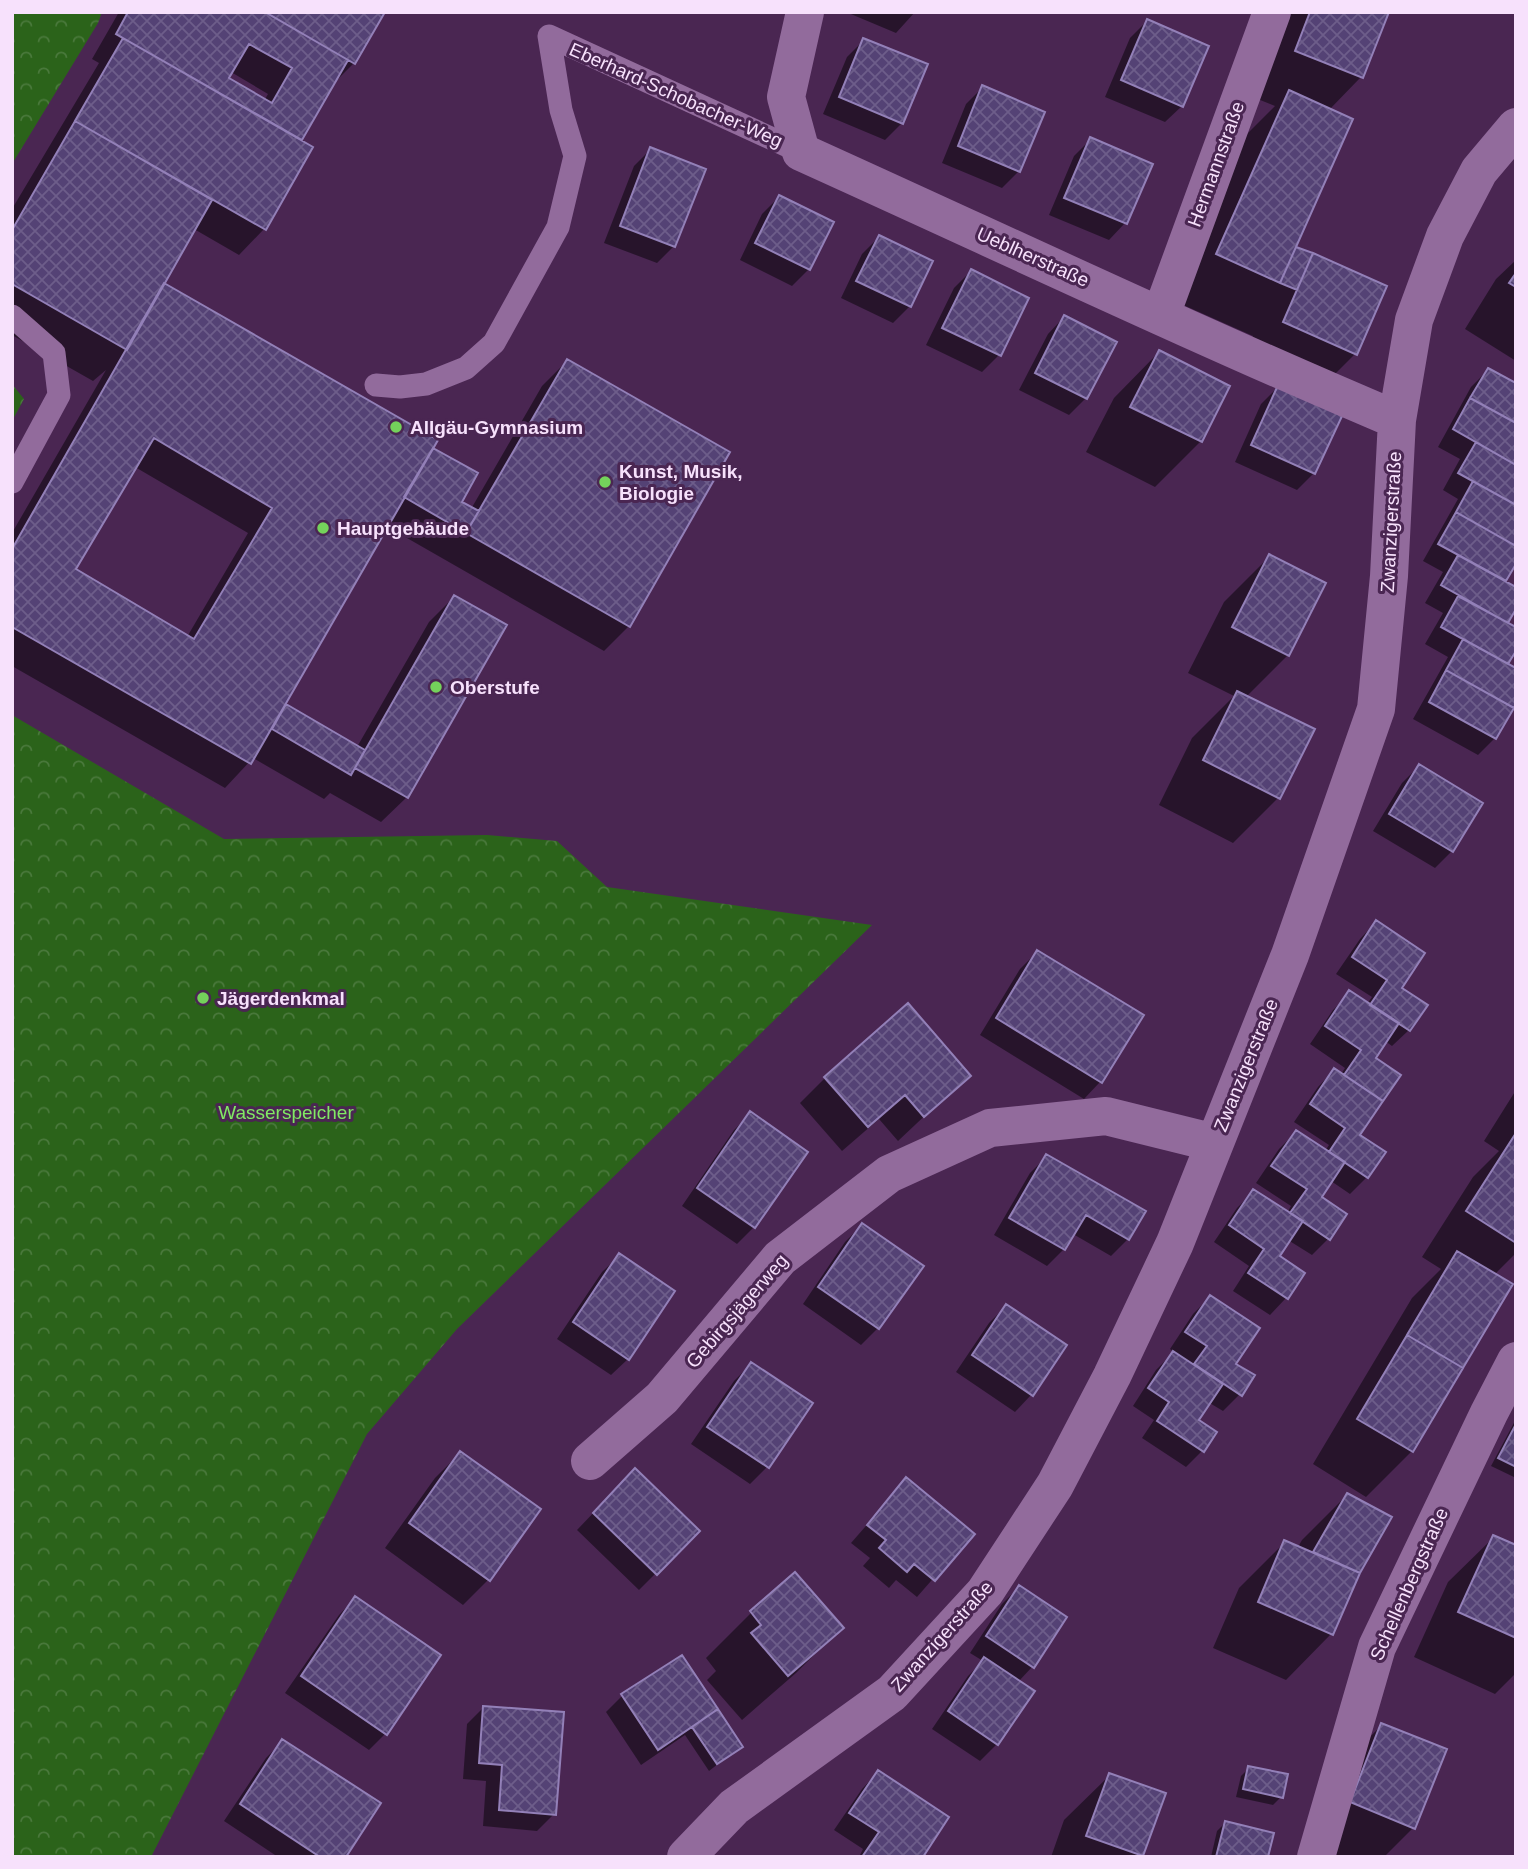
<svg xmlns="http://www.w3.org/2000/svg" width="1528" height="1869" viewBox="0 0 1528 1869" font-family="Arial,sans-serif">
<style>
.park{fill:url(#park-crowns)}
.shadow{fill:#0007;fill-rule:evenodd}
.building{fill:url(#building-cross-hatch);stroke:#9380b8;stroke-width:2;fill-rule:evenodd}
.lines{fill:none;stroke-linecap:round;stroke-linejoin:round}
.service{stroke:#926b9c;stroke-width:23}
.minor{stroke:#926b9c;stroke-width:38}
.poi-dot{fill:#74d25b;stroke:#4a2652;stroke-width:2.5}
.labels{text-anchor:middle;dominant-baseline:central;stroke-width:6;stroke-linejoin:round;paint-order:stroke}
.street-label{font-size:19px;fill:#f7e1fc;stroke:#4a2652}
.poi-label{font-size:19px;font-weight:bold;fill:#f7e1fc;stroke:#4a2652;text-anchor:start}
.park-label{font-size:19px;fill:#81e964;stroke:#4a2652}
</style>
<defs>
<pattern id="park-crowns" width="20" height="18" patternUnits="userSpaceOnUse" patternTransform="scale(1.75)"><rect width="20" height="18" fill="#2b631a"/><path d="M2 6a3 3 0 1 1 6 0M12 15a3 3 0 1 1 6 0" fill="none" stroke="#4a793c"/></pattern>
<pattern id="building-cross-hatch" width="8" height="8" patternUnits="userSpaceOnUse" patternTransform="scale(1.75)"><rect width="8" height="8" fill="#544275"/><path d="M0 0l8 8M0 8l8-8" fill="none" stroke="#6d5d8a"/></pattern>
</defs>
<rect width="100%" height="100%" fill="#4a2652"/>
<!-- park -->
<path class="park" d="M12 12H102L98 23 12 164Z
M12 384 24 399 12 421Z
M12 715 224 839 487 835 557 841 607 887 872 925 457 1329 367 1434 151 1857H12Z"/>
<!-- shadow -->
<path class="shadow" d="M119 12H383L354 63 331 86 299 141 311 148 264 229 239 255 194 229 162 284 430 448 459 503 471 509 542 386 567 361 728 453 629 626 604 651 386 526 283 705 357 747 429 622 454 597 407 797 381 822 330 793 324 799 253 758 225 788 12 666V533L106 370 93 381 12 335V209L99 63 92 59ZM231 72 268 94 264 101 227 79ZM135 467 248 533 187 637 74 570Z
M846 12H915L896 33Z
M1284 12H1387L1361 77 1329 110 1294 248 1355 354 1308 401 1314 473 1297 490 1235 462 1261 404 1279 386 1239 368 1253 336 1172 300 1244 137 1275 106 1250 96Z
M1147 21 1182 106 1165 122 1105 97 1130 38Z
M864 40 902 123 885 140 823 114 847 57Z
M983 87 1019 171 1002 188 942 163 966 104Z
M1091 139 1151 165 1125 223 1109 240 1049 215 1074 156Z
M651 149 674 246 657 263 604 243 634 166Z
M779 197 809 269 792 286 740 260 762 214Z
M879 237 910 306 893 323 841 298 862 254Z
M1516 260V361L1465 329 1496 279Z
M971 271 999 355 982 372 926 345 954 288Z
M1064 317 1086 398 1069 415 1019 390 1048 334Z
M1159 352 1201 441 1155 487 1086 452 1114 398Z
M1488 370 1516 561 1504 582 1506 665 1495 738 1478 755 1413 719 1448 657 1425 644 1443 613 1425 603 1443 572 1423 561 1458 499 1443 490 1460 459 1438 447 1471 387Z
M1269 557 1288 655 1246 697 1278 798 1233 843 1159 805 1192 738 1234 696 1188 673 1224 602Z
M1419 766 1480 803 1452 851 1435 868 1373 831 1402 783Z
M1376 922 1400 988 1409 1030 1392 1046 1385 1041 1373 1058 1358 1136 1367 1177 1350 1194 1331 1181 1320 1197 1328 1239 1312 1255 1288 1240 1278 1256 1286 1298 1270 1315 1233 1291 1249 1266 1214 1242 1237 1208 1254 1191 1287 1213 1291 1206 1256 1183 1279 1149 1296 1132 1325 1151 1329 1145 1294 1122 1318 1087 1334 1070 1341 1074 1345 1068 1310 1044 1333 1010 1350 993 1367 1004 1372 997 1336 974 1360 939Z
M1037 952 1100 1082 1084 1099 980 1035 1020 969Z
M908 1006 968 1075 898 1141 879 1119 842 1151 800 1103 825 1078Z
M1516 1090V1253L1494 1275 1511 1285 1412 1451 1366 1497 1313 1464 1412 1298 1441 1269 1422 1257 1473 1177 1499 1151 1484 1141Z
M751 1113 754 1227 737 1244 682 1206 734 1130Z
M1047 1156 1128 1239 1111 1256 1073 1234 1064 1249 1047 1266 994 1235 1030 1173Z
M862 1225 878 1328 861 1345 803 1304 845 1242Z
M619 1256 628 1359 611 1375 557 1339 602 1272Z
M1210 1297 1234 1364 1240 1394 1223 1411 1208 1402 1196 1420 1203 1450 1186 1467 1142 1438 1154 1420 1133 1406 1156 1370 1174 1352 1170 1349 1193 1314Z
M1006 1306 1031 1395 1015 1412 956 1372 989 1323Z
M751 1364 810 1404 767 1467 750 1484 691 1444 734 1381Z
M1516 1419V1478L1491 1466Z
M460 1453 539 1510 488 1580 463 1605 385 1548 435 1478Z
M907 1479 972 1534 917 1597 896 1580 889 1588 863 1566 870 1558 851 1543Z
M618 1487 698 1531 639 1590 577 1530Z
M1347 1495 1359 1572 1331 1634 1286 1680 1213 1648 1239 1588 1285 1542 1298 1547 1302 1540Z
M1494 1537 1516 1547V1673L1495 1694 1414 1657 1448 1582Z
M795 1574 842 1627 796 1673 742 1720 707 1680 716 1671 706 1658 751 1613Z
M1019 1587 1033 1666 1018 1682 997 1744 980 1761 932 1729 968 1676 983 1661 970 1653 1002 1604Z
M355 1598 386 1733 369 1750 285 1693 339 1615Z
M622 1696 716 1709 711 1714 741 1746 709 1771 685 1735 641 1765 606 1712Z
M484 1707 554 1814 537 1831 483 1826 486 1781 463 1779 467 1724Z
M1382 1725 1413 1828 1384 1857H1327L1336 1770Z
M283 1741 343 1857H278L224 1821 266 1758Z
M1249 1768 1281 1797 1273 1805 1236 1797 1241 1776Z
M878 1772 921 1857H859L863 1849 834 1830 862 1789Z
M1110 1775 1163 1794 1141 1855 1051 1857 1064 1820Z
M1225 1823 1266 1857H1211L1217 1831Z"/>
<!-- building -->
<path class="building" d="M128 12H265L348 60 302 140 116 34ZM249 44 292 68 272 103 229 78Z
M265 12H385L355 64Z
M1310 12H1389L1363 78 1295 51Z
M1147 19 1209 46 1183 107 1121 80Z
M123 38 313 147 266 230 75 121Z
M863 38 928 64 903 124 839 97Z
M982 85 1045 112 1020 172 958 146Z
M1289 90 1353 119 1280 283 1216 254Z
M75 121 212 200 127 350 12 284V230Z
M1090 137 1153 164 1127 224 1064 198Z
M650 147 706 169 675 247 620 226Z
M779 195 834 222 810 270 755 243Z
M879 235 933 261 911 307 856 281Z
M1296 247 1313 253 1297 290 1280 283Z
M1313 253 1387 286 1357 355 1283 322Z
M971 269 1029 298 1001 356 942 328Z
M1516 273V287L1509 283Z
M164 283 438 440 251 764 12 627V549ZM154 438 272 508 194 639 76 569Z
M1064 315 1117 342 1087 399 1035 373Z
M1159 350 1230 386 1202 442 1130 407Z
M567 359 730 452 630 627 466 533Z
M1488 368 1516 383V423L1470 398Z
M1278 385 1343 414 1315 474 1251 445Z
M1470 398 1516 423V465L1453 429Z
M1476 442 1516 465V505L1458 473Z
M433 448 478 473 462 502 479 511 466 533 404 497Z
M1473 481 1516 505V546L1456 512Z
M1456 512 1516 546V564L1506 581 1438 544Z
M1269 554 1326 583 1289 656 1232 627Z
M1458 555 1516 587V609L1508 623 1441 585Z
M454 595 507 625 408 798 355 768Z
M1458 596 1516 627V651L1508 664 1441 627Z
M1463 639 1516 668V704L1514 708 1446 670Z
M1446 670 1514 708 1496 739 1429 702Z
M1237 691 1315 729 1280 799 1203 760Z
M286 704 365 750 351 775 272 729Z
M1419 764 1483 803 1453 852 1389 814Z
M1376 920 1425 953 1402 988 1428 1005 1410 1031 1370 1005 1387 980 1352 957Z
M1037 950 1144 1015 1102 1083 996 1018Z
M1349 990 1399 1023 1376 1058 1401 1075 1383 1101 1344 1075 1361 1050 1325 1026Z
M908 1003 971 1076 924 1117 905 1095 868 1127 824 1077Z
M1334 1068 1383 1101 1360 1135 1386 1152 1368 1178 1329 1152 1345 1128 1310 1104Z
M750 1111 808 1152 755 1228 697 1188Z
M1296 1130 1345 1162 1322 1197 1347 1214 1330 1240 1290 1213 1307 1189 1271 1166Z
M1516 1133V1243L1466 1211Z
M1046 1154 1146 1211 1129 1240 1086 1215 1065 1250 1009 1218Z
M1253 1189 1303 1221 1280 1256 1305 1273 1288 1299 1248 1273 1264 1249 1229 1225Z
M862 1223 924 1266 879 1329 818 1287Z
M1457 1251 1513 1284 1463 1368 1407 1335Z
M619 1253 675 1291 629 1360 573 1322Z
M1210 1295 1260 1328 1236 1364 1255 1375 1242 1396 1194 1364 1207 1346 1185 1332Z
M1006 1304 1067 1345 1033 1396 972 1355Z
M1407 1335 1463 1368 1413 1452 1357 1419Z
M1173 1351 1223 1384 1199 1420 1217 1432 1204 1452 1157 1421 1169 1402 1148 1388Z
M751 1362 813 1403 769 1468 707 1427Z
M1516 1424V1467L1498 1458Z
M460 1451 541 1509 490 1581 409 1523Z
M635 1468 700 1531 657 1575 593 1513Z
M906 1477 975 1534 935 1581 914 1564 907 1572 879 1548 886 1540 867 1525Z
M1347 1493 1392 1517 1360 1573 1313 1552Z
M1493 1535 1516 1545V1638L1458 1612Z
M1284 1540 1360 1573 1333 1635 1258 1602Z
M795 1572 844 1628 788 1676 751 1633 761 1625 750 1611Z
M1019 1585 1067 1617 1034 1668 986 1636Z
M355 1596 441 1655 387 1735 301 1676Z
M682 1655 718 1709 658 1750 621 1694Z
M984 1657 1035 1691 998 1745 948 1711Z
M483 1706 564 1712 556 1815 499 1810 502 1765 479 1763Z
M718 1709 743 1747 717 1764 692 1727Z
M1381 1723 1447 1749 1415 1829 1350 1802Z
M282 1739 381 1803 346 1857H320L240 1804Z
M1248 1766 1288 1774 1283 1798 1243 1789Z
M878 1770 949 1817 923 1857H862L879 1832 849 1813Z
M1109 1773 1166 1793 1143 1856 1086 1836Z
M1225 1821 1274 1833 1268 1857H1216Z"/>
<g class="lines">
<!-- service -->
<path class="service" d="M12 316 54 353 59 395 12 482
M376 385 400 387 426 384 466 368 494 343 558 227 575 156 561 110 549 36 801 152"/>
<!-- minor -->
<path class="minor" d="M805 12 786 97 801 152C1000 242 1196 335 1397 420
M1161 315 1272 12
M590 1461 662 1398 780 1258 889 1174 990 1128 1106 1116 1215 1143
M686 1857 734 1807 892 1693 985 1592 1055 1485 1112 1376 1175 1243 1290 955 1376 709 1389 576 1397 420 1414 320 1445 236 1479 171 1516 127
M1316 1857 1377 1647 1489 1413 1516 1361"/>
</g>
<!-- markers -->
<g class="poi-dot">
<circle cx="396" cy="427" r="7"/>
<circle cx="605" cy="482" r="7"/>
<circle cx="323" cy="528" r="7"/>
<circle cx="436" cy="687" r="7"/>
<circle cx="203" cy="998" r="7"/>
</g>
<g class="labels">
<!-- street labels -->
<g class="street-label">
<text transform="translate(676 95) rotate(24)">Eberhard-Schobacher-Weg</text>
<text transform="translate(1216 164) rotate(-70)">Hermannstraße</text>
<text transform="translate(1033 257) rotate(24)">Ueblherstraße</text>
<text transform="translate(1391 522) rotate(-87)">Zwanzigerstraße</text>
<text transform="translate(1246 1065) rotate(-68)">Zwanzigerstraße</text>
<text transform="translate(737 1311) rotate(-49)">Gebirgsjägerweg</text>
<text transform="translate(1409 1584) rotate(-66)">Schellenbergstraße</text>
<text transform="translate(942 1636) rotate(-48)">Zwanzigerstraße</text>
</g>
<!-- poi labels -->
<g class="poi-label">
<text x="410" y="427">Allgäu-Gymnasium</text>
<text x="619" y="471">Kunst, Musik,<tspan x="619" dy="22">Biologie</tspan></text>
<text x="337" y="528">Hauptgebäude</text>
<text x="450" y="687">Oberstufe</text>
<text x="217" y="998">Jägerdenkmal</text>
</g>
<!-- park labels -->
<g class="park-label">
<text x="286" y="1112">Wasserspeicher</text>
</g>
</g>
<!-- border -->
<rect width="1528" height="1869" fill="none" stroke="#f7e1fc" stroke-width="28"/>
</svg>
